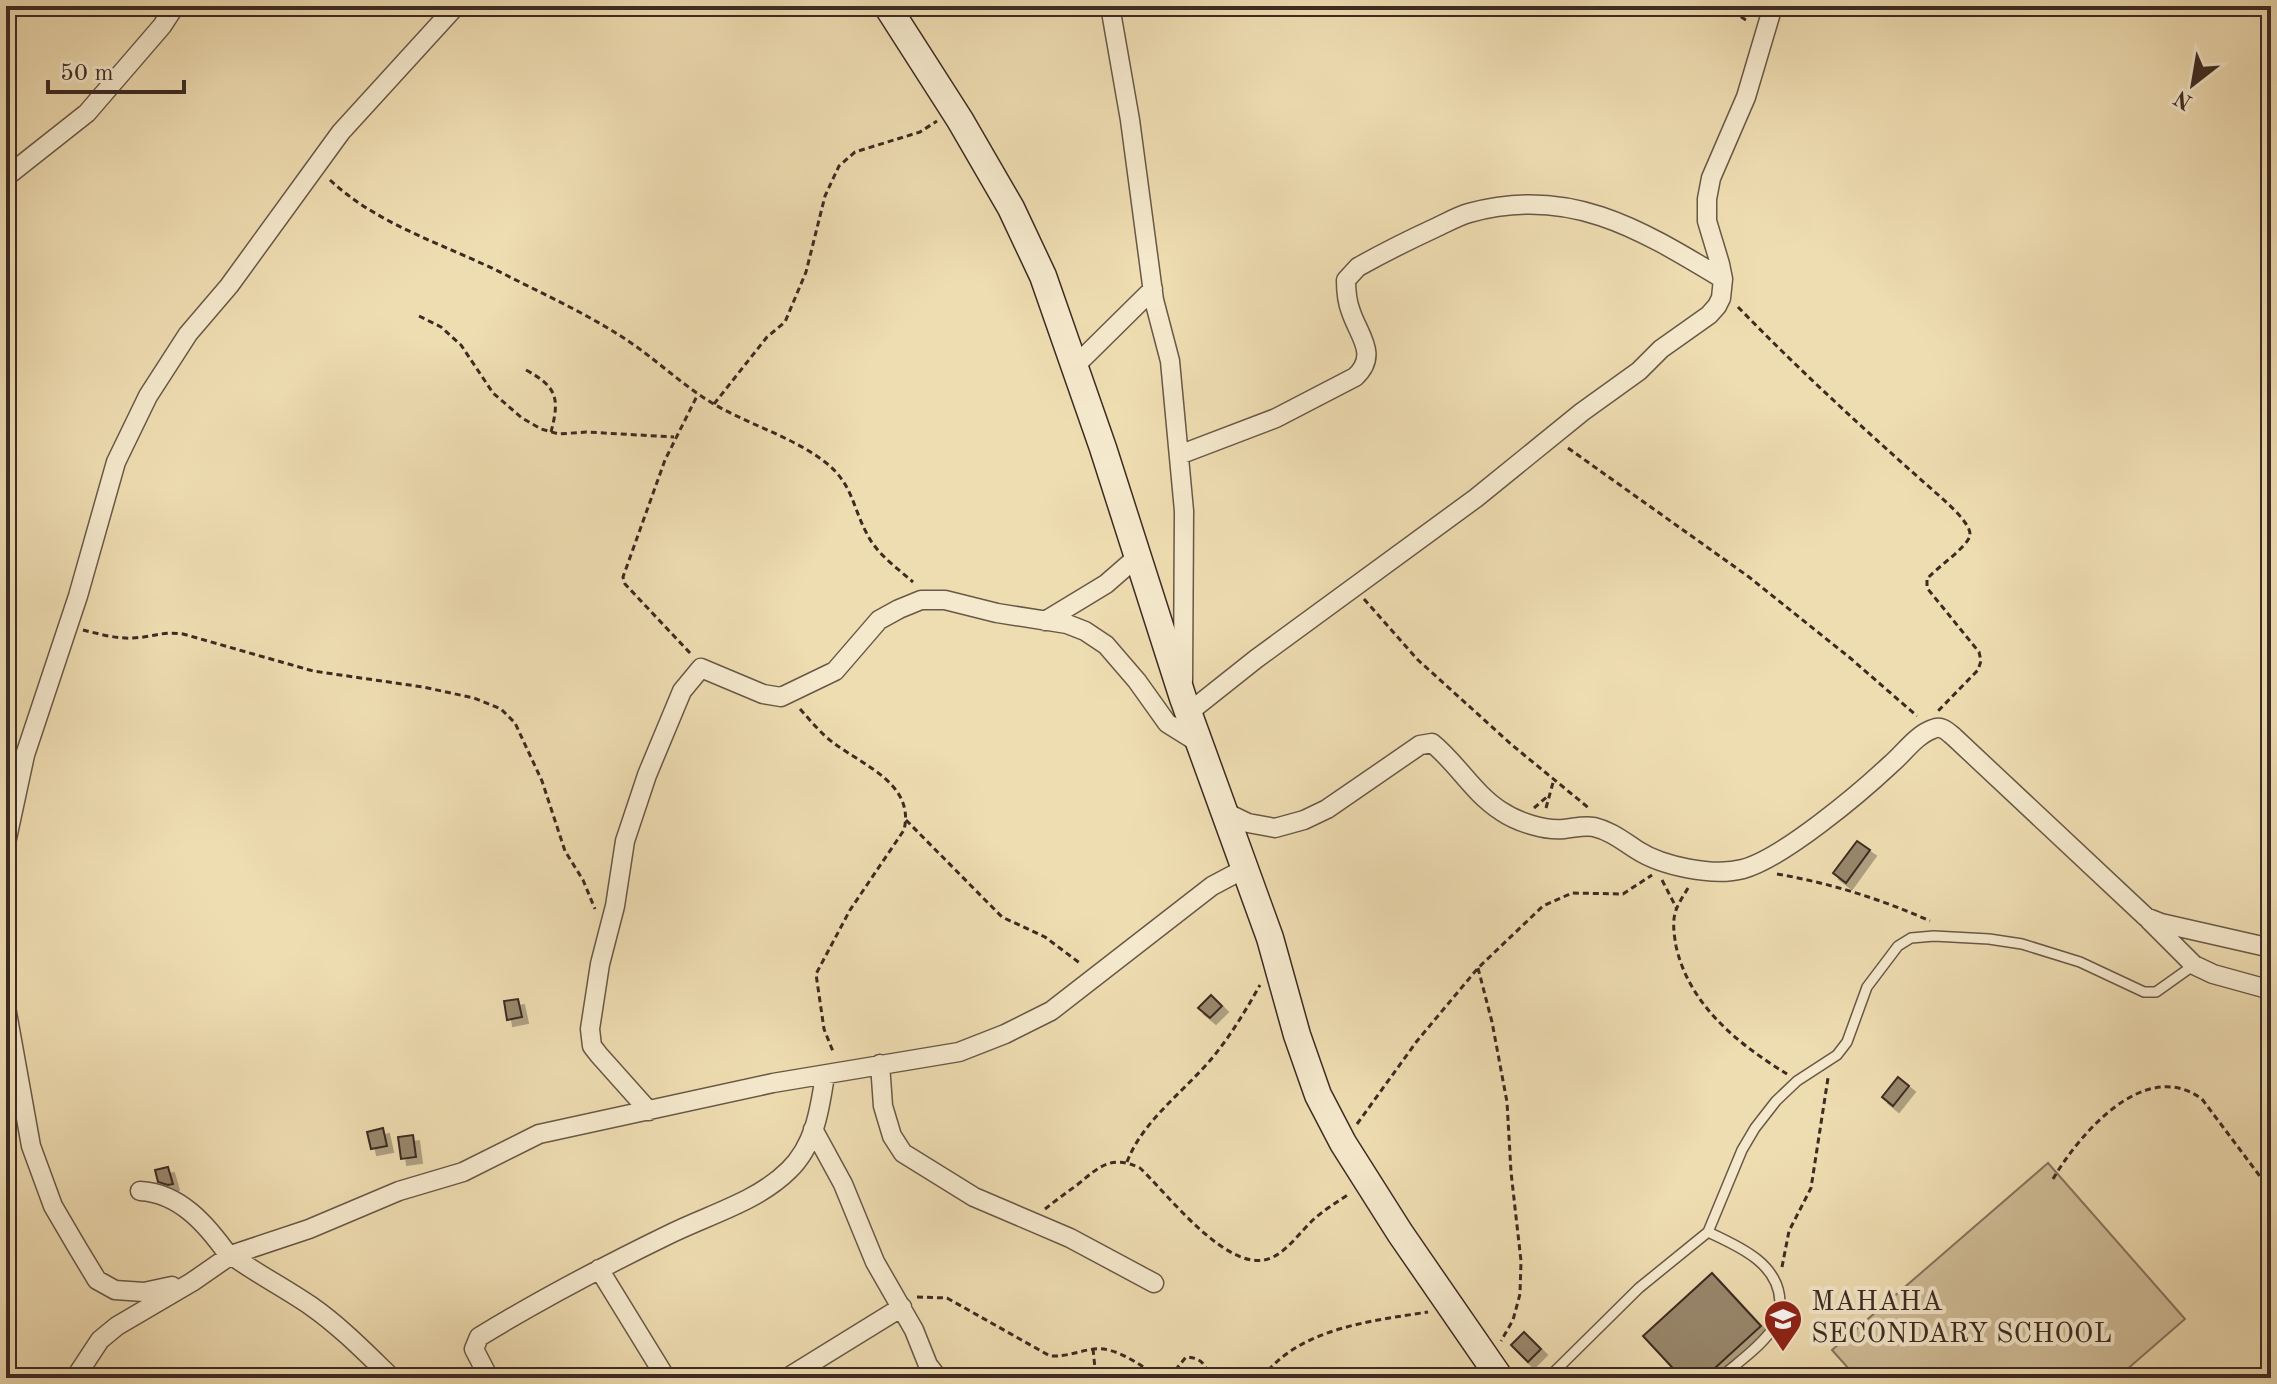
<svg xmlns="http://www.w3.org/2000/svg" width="2277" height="1384" viewBox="0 0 2277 1384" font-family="'Old Standard TT',serif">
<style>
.green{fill:#d1bf9a;stroke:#86755e;stroke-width:2}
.building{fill:#99886d;stroke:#3c2b23;stroke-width:2;filter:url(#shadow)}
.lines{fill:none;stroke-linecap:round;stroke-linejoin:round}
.lane-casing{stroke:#695847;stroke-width:12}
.street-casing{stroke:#695847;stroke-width:21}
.secondary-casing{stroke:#3c2b23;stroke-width:29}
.path{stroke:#3c2b23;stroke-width:3;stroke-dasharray:6 4;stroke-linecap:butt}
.lane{stroke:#f5e9cd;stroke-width:9}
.street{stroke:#f5e9cd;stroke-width:18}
.secondary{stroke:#f5e9cd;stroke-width:26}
.labels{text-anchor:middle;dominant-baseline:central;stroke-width:8;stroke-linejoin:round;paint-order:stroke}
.poi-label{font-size:28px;fill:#3c2b23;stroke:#f5e9cd;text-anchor:start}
</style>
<defs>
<filter id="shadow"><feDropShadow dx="6" dy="6" stdDeviation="0" flood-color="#0004"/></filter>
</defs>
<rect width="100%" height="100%" fill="#efddb2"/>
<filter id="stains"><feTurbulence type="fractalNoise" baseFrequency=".0025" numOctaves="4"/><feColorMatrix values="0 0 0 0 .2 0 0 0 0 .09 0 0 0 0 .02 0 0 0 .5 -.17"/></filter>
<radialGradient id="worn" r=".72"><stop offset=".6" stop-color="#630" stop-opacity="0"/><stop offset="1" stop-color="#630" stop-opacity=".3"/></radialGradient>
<!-- green -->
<path class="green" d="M2048 1163 2185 1319 2117 1378H1857L1832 1350Z"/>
<!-- building -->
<path class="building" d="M1857 841 1870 850 1846 883 1833 873Z
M1211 995 1222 1006 1210 1018 1198 1008Z
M518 999 522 1017 507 1020 504 1001Z
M1898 1077 1909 1086 1893 1106 1882 1097Z
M383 1128 387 1146 371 1149 367 1132Z
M413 1135 416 1157 401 1159 398 1137Z
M168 1167 173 1184 168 1185 158 1182 155 1170Z
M1712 1273 1761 1326 1704 1378H1682L1643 1336Z
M1524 1332 1541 1349 1528 1362 1511 1345Z"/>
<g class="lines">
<defs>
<path id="lane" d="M1708 1232C1738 1246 1779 1263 1780 1302 1780 1312 1778 1323 1771 1331 1758 1349 1737 1363 1720 1378
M1548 1378 1639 1288 1708 1232 1742 1150 1755 1128 1776 1101 1797 1081 1837 1055 1847 1042 1867 987 1898 946 1911 938 1934 936 1989 939 2022 944 2080 962 2144 992H2156L2194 965"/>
<path id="street" d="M1110 6 1130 120 1154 300 1170 361 1184 511 1183 681
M6 177 87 113 162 26 175 6
M1074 367 1153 289
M1179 455 1276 418 1355 377C1379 355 1359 336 1351 312 1347 302 1346 291 1346 280L1358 267C1383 253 1409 240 1435 228 1446 223 1458 216 1469 213 1569 185 1640 229 1723 279
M1045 621 1106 584 1137 557
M1188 713 1256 659 1476 498 1582 412 1639 371 1661 349 1709 315 1717 306 1721 298 1723 279 1720 264 1707 221V199L1711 178 1746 97 1773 6
M1223 811 1248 823 1275 828 1304 820 1327 809 1420 745 1432 743C1457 763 1473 793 1501 811 1517 822 1545 831 1564 829 1575 828 1583 825 1594 827 1611 831 1623 841 1637 850 1662 866 1713 877 1743 869 1783 858 1859 794 1891 764 1904 753 1916 735 1933 729 1942 725 1948 732 1954 737L2146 917 2161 923 2271 948
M6 843 25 755 78 596 116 462 148 396 188 334 229 286 341 132 456 6
M2149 920 2194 965 2213 974 2271 990
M6 1007 31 1146 53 1206 77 1247 97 1280 115 1290 144 1292 172 1286
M880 1064 883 1106 892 1136 903 1153 974 1197 1070 1238 1154 1283
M649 1111 599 1055 592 1046 590 1029 600 964 615 906 625 841 647 775 682 691 701 668 763 694 781 697 835 671 879 620 899 609 921 600H945L997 613 1067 624 1085 631 1106 645 1137 681 1167 723 1199 743
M813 1129 843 1184 875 1262 914 1330 928 1365 938 1378
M140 1191C180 1193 207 1225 229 1256
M231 1255C257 1274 285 1288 311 1306 341 1327 366 1353 392 1378
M599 1269 666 1378
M75 1378 100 1340 117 1326 192 1282 231 1255 309 1229 399 1191 463 1172 539 1134 773 1083 959 1052 1005 1034 1051 1011 1212 886 1244 869
M489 1378 474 1349 479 1337C541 1299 606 1265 672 1233 711 1214 758 1201 789 1170 815 1145 820 1108 825 1075
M787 1378 902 1307"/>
<path id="secondary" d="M887 6 960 120 1011 208 1043 276 1103 448 1183 698 1270 938 1297 1035 1318 1095 1343 1143 1400 1233 1500 1378"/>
</defs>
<!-- lane casing -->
<use href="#lane" class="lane-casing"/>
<!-- street casing -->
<use href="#street" class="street-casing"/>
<!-- secondary casing -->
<use href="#secondary" class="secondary-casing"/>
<!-- path -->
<path class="path" d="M1724 6 1749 22
M330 180C379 226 447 245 506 275 549 297 594 317 634 345 661 364 684 386 712 403 749 425 791 436 825 462 853 484 852 506 867 534 877 554 897 568 913 582
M1738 307C1801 372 1868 433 1936 493 1945 501 1971 523 1970 535 1968 547 1936 568 1927 579V588L1979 652 1981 661 1978 670 1938 711
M419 316 441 327 461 345 493 393 522 418 541 429 559 434 586 432 674 437
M526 370C557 387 560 398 551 432
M714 404 767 337 785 322 806 272 825 196 839 166 855 152 920 132 937 121
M1568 448 1749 577 1849 657 1917 716
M1364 599 1418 660 1512 745 1590 809
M83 630C99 634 117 639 133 638 153 637 162 631 183 634L313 671 423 687 474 698 501 709 515 723 542 781 565 851 583 880 595 909
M690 653 625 584 623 577 665 460 698 394
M800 709C811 721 822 735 835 744 865 766 915 785 904 830L850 910 816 974 824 1029 834 1054
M1534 808 1549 795
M1546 808 1554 779
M906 820 1002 917 1045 937 1081 964
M1777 874C1830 883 1881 899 1930 921
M1662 880 1677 909
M1688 888C1684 895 1679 902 1676 910 1672 921 1674 934 1676 946 1689 1005 1738 1044 1787 1074
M1478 968 1492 1022 1507 1102 1511 1172 1521 1261 1520 1294 1513 1320 1501 1341
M1357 1124 1417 1041 1478 968 1543 906 1572 893 1623 894 1652 875
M1127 1162C1143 1120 1184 1092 1213 1057 1231 1035 1246 1010 1260 985
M2053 1179C2080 1133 2145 1057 2202 1099L2271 1191
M1045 1209C1055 1201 1066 1193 1077 1185 1099 1167 1111 1154 1140 1168 1167 1193 1231 1279 1273 1257 1289 1249 1300 1232 1314 1219 1324 1210 1337 1202 1349 1194
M1782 1267 1789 1231 1811 1188 1828 1078
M917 1297 947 1298 1050 1356C1067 1357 1078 1351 1094 1349 1115 1346 1143 1366 1158 1378
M1093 1349 1096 1378
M1169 1378 1186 1357C1200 1357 1207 1365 1209 1378
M1262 1378C1299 1328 1371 1321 1428 1312"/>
<!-- lane -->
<use href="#lane" class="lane"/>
<!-- street -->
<use href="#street" class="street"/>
<!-- secondary -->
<use href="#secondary" class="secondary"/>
</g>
<!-- icons -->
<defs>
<symbol id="school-pin" viewBox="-11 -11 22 30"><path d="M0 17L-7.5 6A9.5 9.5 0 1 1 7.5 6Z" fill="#8f2418" stroke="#f5e9cd"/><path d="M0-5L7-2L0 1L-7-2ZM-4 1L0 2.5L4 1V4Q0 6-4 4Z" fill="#fff"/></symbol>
</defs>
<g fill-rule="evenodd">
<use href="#school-pin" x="1761" y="1297" width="44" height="60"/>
</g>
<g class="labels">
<!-- poi labels -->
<g class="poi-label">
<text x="1811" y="1303">MAHAHA<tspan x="1811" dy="32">SECONDARY SCHOOL</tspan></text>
</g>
</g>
<!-- margin -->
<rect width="2277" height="1384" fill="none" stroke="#efddb2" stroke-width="32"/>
<rect x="8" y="8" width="2261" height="1368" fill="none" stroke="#3c2b23" stroke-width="4"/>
<rect x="16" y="16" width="2245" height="1352" fill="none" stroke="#3c2b23" stroke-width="2"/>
<!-- north arrow -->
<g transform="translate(2193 84) rotate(211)" stroke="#f5e9cd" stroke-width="6" paint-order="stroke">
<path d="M0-6L14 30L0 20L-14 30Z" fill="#3c2b23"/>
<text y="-12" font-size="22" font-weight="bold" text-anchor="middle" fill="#3c2b23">N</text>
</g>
<!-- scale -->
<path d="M48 80v12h136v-12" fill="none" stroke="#3c2b23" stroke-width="4"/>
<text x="60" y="80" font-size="24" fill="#3c2b23" stroke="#f5e9cd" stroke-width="6" paint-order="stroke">50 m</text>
<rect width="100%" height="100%" filter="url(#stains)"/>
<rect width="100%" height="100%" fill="url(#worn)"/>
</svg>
